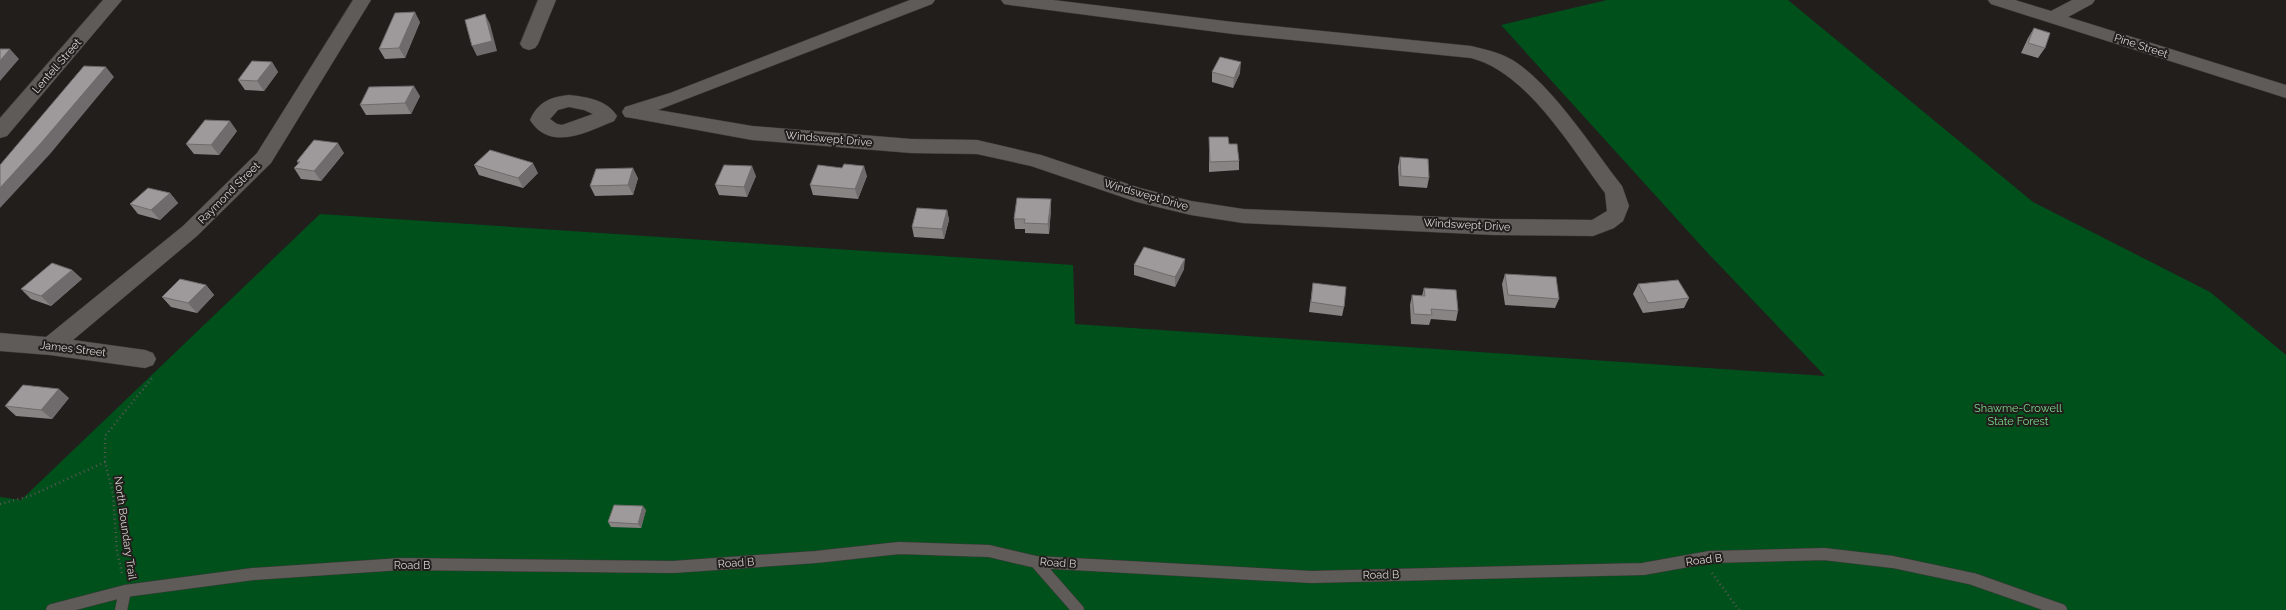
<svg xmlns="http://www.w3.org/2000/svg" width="2286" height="610" viewBox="0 0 2286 610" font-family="Raleway,sans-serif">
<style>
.forest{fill:#00501c}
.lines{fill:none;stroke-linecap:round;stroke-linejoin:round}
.service-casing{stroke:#3c3937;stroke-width:13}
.minor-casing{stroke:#3c3937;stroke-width:1}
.path{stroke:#5b5856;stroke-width:2.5;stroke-dasharray:1 3.5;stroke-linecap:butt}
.service{stroke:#5f5b58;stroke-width:12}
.minor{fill:#5f5b58;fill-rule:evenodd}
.wall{fill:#888484}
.shaded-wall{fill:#6f6b6c}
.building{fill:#9e999a;stroke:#6f6b6c}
.labels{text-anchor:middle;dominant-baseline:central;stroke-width:4;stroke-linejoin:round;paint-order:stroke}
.street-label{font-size:11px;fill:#d7d5d3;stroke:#211e1c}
.park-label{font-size:11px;fill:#7bd88b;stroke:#211e1c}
</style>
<rect width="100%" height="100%" fill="#211e1c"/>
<!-- forest -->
<path class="forest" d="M1607 0H1788L2033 202 2210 292 2286 355V610H0V497L21 500 320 214 1073 265 1075 324 1825 376 1704 249 1501 25Z"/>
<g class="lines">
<defs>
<path id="service" d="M1036 562 1078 610
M52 610 125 591 253 574 401 564 673 567 816 557 899 548 989 551 1036 562 1311 577 1643 569 1710 557 1824 554 1893 562 1973 579 2061 610
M121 610 125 591"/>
<path id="minor" d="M103 0H122L7 136 0 138V118Z
M353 0H371L271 163 197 236 73 340 145 350 153 353 156 359 153 365 145 368 50 355 0 351V333L46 337 183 226 257 153Z
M538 0H556L538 44 535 48 529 50 523 48 520 44Z
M910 0H935L932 4 658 110 752 126 911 139 977 140 1041 155 1140 188 1191 201 1243 209 1494 219 1592 220 1607 211 1605 193C1571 148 1527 72 1471 58L1233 34 1010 5 1004 4 1001 0H1053L1233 22 1471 46C1487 50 1503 53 1517 63 1555 89 1593 149 1622 186L1629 206 1623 221 1614 228 1593 236 1494 235 1243 223 1191 215 1137 202 1031 166 977 154 911 153 752 140 632 118 625 117 622 112 625 107 670 93Z
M1988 0H2015L2051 11 2072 0H2095L2092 4 2068 17 2286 85V98L1991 4Z
M569 95C587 97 607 100 617 116L614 121C587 132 550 152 530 120 538 102 550 97 569 95ZM569 107 584 110 593 114 562 125 557 124 550 119 558 110Z"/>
</defs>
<!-- service casing -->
<use href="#service" class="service-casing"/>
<!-- minor casing -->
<use href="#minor" class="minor-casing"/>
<!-- path -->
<path class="path" d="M105 462V436L153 377
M0 504 30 496 105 462 113 494 117 551 122 574
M1712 573 1739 610"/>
<!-- service -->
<use href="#service" class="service"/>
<!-- minor -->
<use href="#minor" class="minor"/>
</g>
<!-- wall -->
<path class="wall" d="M420 22 405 58 385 59 379 49Z
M2034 28 2045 48 2038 58 2021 53 2028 38Z
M272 62 278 72 264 91 245 90 238 80Z
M1212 72 1240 73 1233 88 1212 82Z
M420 96 411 114 366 115 360 105Z
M237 131 219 155 194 154 186 144Z
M1209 137 1229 144 1239 161V170L1209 172Z
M344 153 321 181 301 179 294 168 298 164 297 161Z
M1400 157 1429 178 1427 188 1399 186 1398 167Z
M474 165 538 173 523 188 479 175Z
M756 176 747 197 719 195 715 185Z
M867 176 858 199 813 195 810 185Z
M638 178 633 195 595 196 590 186Z
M170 193 178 203 160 220 138 214 130 204Z
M1051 199V209L1049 234 1025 233V229H1015L1014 219Z
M947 210 949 220 944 239 914 237 912 227Z
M1134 265 1184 269 1175 287 1134 275Z
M72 270 82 279 51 306 31 299 21 289Z
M1505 274 1559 299 1555 308 1505 305 1502 284Z
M1313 283 1344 307 1342 316 1309 312Z
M1638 284 1689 298 1684 308 1643 313 1633 294Z
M206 285 214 295 197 313 171 307 162 297Z
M1424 288 1458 311 1456 321 1431 319 1429 325 1411 324 1410 305 1412 295 1422 296Z
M69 398 52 419 16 416 5 406Z
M646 510 641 528 611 527 608 522Z"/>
<!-- shaded-wall -->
<path class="shaded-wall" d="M415 12 420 22 405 58 399 48Z
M485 14 490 24 497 51 477 56 472 46Z
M10 49 19 59 0 81V61Z
M272 62 278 72 264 91 257 81Z
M1241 62 1240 73 1233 88 1234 78Z
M106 67 114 77 50 154 0 208V188Z
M414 86 420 96 411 114 405 103Z
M230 121 237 131 219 155 211 145Z
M338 143 344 153 321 181 314 171Z
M533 163 538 173 523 188 518 178Z
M752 166 756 176 747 197 744 187Z
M864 166 867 176 858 199 855 189Z
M633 168 638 178 633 195 628 185Z
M170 193 178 203 160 220 151 210Z
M1051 199V209L1049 234 1048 224Z
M947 210 949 220 944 239 942 229Z
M1185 259 1184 269 1175 287V277Z
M72 270 82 279 51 306 41 296Z
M206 285 214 295 197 313 188 303Z
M59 389 69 398 52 419 41 410Z
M643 506 646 510 641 528 638 524Z"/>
<!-- building -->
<path class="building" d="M415 12 399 48 379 49 395 13Z
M485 14 492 41 472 46 465 20Z
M2034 28 2050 33 2045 48 2028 43Z
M0 49H10L0 61Z
M1220 57 1241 62 1234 78 1212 72Z
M252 61 272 62 257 81 238 80Z
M84 66 106 67 41 143 0 188V165Z
M414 86 405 103 360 105 369 87Z
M205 120 230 121 211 145 186 144Z
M1209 137H1228L1229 144H1237L1239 161 1210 162Z
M314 140 338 143 314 171 294 168 300 162 297 161Z
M490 150 533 163 518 178 474 165Z
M1400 157 1428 159 1429 178 1401 176Z
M844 164 864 166 855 189 810 185 818 165 842 168Z
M724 165 752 166 744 187 715 185Z
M633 168 628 185 590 186 596 169Z
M148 188 170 193 151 210 130 204Z
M1017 198 1051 199 1048 224 1024 223 1025 219H1014Z
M917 208 947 210 942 229 912 227Z
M1144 247 1185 259 1175 277 1134 265Z
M52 263 72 270 41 296 21 289Z
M1505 274 1556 277 1559 299 1508 295Z
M180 279 206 285 188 303 162 297Z
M1678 280 1689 298 1648 303 1638 284Z
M1313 283 1346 287 1344 307 1311 302Z
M1424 288 1456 290 1458 311 1431 309 1432 315 1414 314 1412 295 1425 296Z
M23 385 59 389 41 410 5 406Z
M614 505 643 506 638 524 608 522Z"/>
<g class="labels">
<!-- street labels -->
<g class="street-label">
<text transform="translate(2141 46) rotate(18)">Pine Street</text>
<text transform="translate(57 66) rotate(-49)">Lentell Street</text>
<text transform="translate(829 139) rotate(5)">Windswept Drive</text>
<text transform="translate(229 193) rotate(-45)">Raymond Street</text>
<text transform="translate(1146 195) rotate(16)">Windswept Drive</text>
<text transform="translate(1467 225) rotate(3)">Windswept Drive</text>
<text transform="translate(73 349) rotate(7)">James Street</text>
<text transform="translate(125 528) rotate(82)">North Boundary Trail</text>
<text transform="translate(1704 560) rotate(-7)">Road B</text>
<text transform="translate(736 563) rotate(-4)">Road B</text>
<text transform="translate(1058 563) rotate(4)">Road B</text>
<text x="412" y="565">Road B</text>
<text transform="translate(1381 575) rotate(-1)">Road B</text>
</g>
<!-- park labels -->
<g class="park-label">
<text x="2018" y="408">Shawme-Crowell<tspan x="2018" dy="13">State Forest</tspan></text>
</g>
</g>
</svg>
